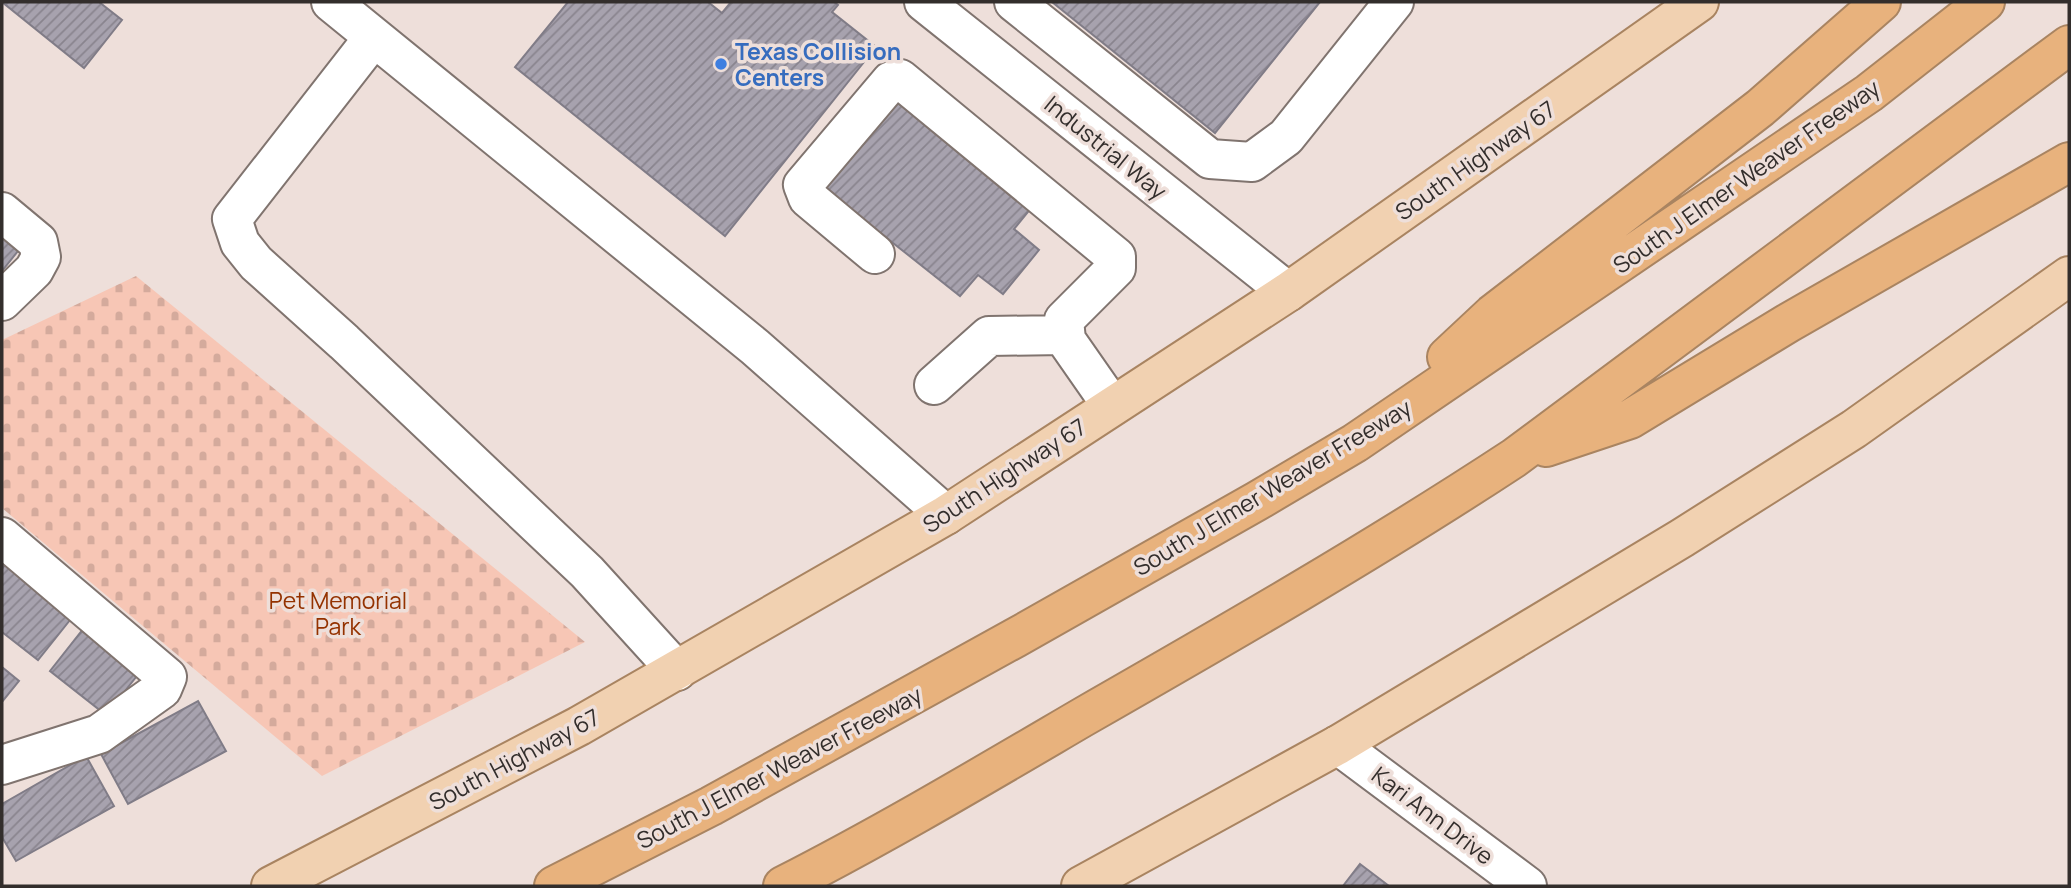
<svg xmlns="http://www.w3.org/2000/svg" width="2071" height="888" viewBox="0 0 2071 888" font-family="Manrope,sans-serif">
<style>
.cemetery{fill:url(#cemetery-stones)}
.building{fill:url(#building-hatch);stroke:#807c87;stroke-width:2}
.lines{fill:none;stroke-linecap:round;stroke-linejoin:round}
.minor-casing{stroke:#80746f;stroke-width:42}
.major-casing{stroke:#a98461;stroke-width:42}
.highway-casing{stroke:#a98461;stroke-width:42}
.minor{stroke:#fff;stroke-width:38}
.major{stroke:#f1d1b1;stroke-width:38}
.highway{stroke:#e8b27d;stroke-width:38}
.shop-dot{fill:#3f7fe0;stroke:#eedfda;stroke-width:2.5}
.labels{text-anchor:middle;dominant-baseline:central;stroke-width:7;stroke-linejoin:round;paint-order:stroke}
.shop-label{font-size:23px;font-weight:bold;fill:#366cbe;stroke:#eedfda;text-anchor:start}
.street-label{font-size:23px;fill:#332e2c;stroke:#eedfda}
.park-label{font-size:23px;fill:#943200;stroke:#eedfda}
</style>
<defs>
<pattern id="cemetery-stones" width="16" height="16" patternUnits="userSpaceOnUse" patternTransform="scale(1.75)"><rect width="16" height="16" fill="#f7c6b5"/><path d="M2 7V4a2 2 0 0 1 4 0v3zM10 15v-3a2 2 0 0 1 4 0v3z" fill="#d4aa9c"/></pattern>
<pattern id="building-hatch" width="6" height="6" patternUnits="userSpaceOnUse" patternTransform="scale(1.75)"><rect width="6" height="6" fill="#a7a2ae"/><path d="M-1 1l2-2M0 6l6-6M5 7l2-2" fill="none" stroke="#89848e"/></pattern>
</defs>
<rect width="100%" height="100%" fill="#eedfda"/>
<!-- cemetery -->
<path class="cemetery" d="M136 276 585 642 322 776 2 508V340Z"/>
<!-- building -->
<path class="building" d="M2 2H99L122 20 84 68Z
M568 2H708L722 13 731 2H834L838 5 832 12 876 47 725 236 515 67Z
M1052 2H1320L1215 133Z
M893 96 1032 207 1014 229 1039 250 1003 294 978 275 960 296 821 186Z
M2 230 22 246 2 271Z
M7 562 74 615 38 660 2 632V569Z
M84 628 140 672 106 715 50 671Z
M2 667 19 681 2 702Z
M198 701 226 751 128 804 101 754Z
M86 756 114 806 16 861 2 837V804Z
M1360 864 1389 886H1343Z"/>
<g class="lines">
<defs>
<path id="minor" d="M331 2 755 347 946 515
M924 2 1288 292
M1014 2 1210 159 1252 162 1286 137 1394 2
M374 37 232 219 240 243 256 263 344 342 587 572 677 671
M2 212 38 242 41 257 34 270 2 301
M875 254 808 198 803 185 891 81 900 79 1116 257V268L1064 320 1066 340 1112 406
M934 385 989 336 1064 335
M2 537 167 677 162 689 99 734 2 765
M1338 745 1527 886"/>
<path id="major" d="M271 886 579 726 946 515 1288 292 1699 2
M1081 886 1338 745 1682 538 1854 429 2069 276"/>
<path id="highway" d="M1447 357 1493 314 1760 108 1881 2
M1546 447 1630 419 1788 323 2069 162
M554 886 711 806 1015 638 1257 501 1355 443 1869 93 1985 2
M783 886C885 834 984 775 1083 717 1228 634 1374 550 1514 458L2069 45"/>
</defs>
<!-- minor casing -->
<use href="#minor" class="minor-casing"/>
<!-- major casing -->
<use href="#major" class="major-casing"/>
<!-- highway casing -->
<use href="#highway" class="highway-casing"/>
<!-- minor -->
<use href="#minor" class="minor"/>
<!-- major -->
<use href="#major" class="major"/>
<!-- highway -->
<use href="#highway" class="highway"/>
</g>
<!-- markers -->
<circle class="shop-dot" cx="721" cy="64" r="7"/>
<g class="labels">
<!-- shop labels -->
<g class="shop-label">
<text x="735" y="51">Texas Collision<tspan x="735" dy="26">Centers</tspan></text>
</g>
<!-- street labels -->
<g class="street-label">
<text transform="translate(1106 147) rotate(39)">Industrial Way</text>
<text transform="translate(1475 160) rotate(-35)">South Highway 67</text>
<text transform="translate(1746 176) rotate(-35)">South J Elmer Weaver Freeway</text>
<text transform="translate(1004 475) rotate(-33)">South Highway 67</text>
<text transform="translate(1272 487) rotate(-31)">South J Elmer Weaver Freeway</text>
<text transform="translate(514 759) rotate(-28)">South Highway 67</text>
<text transform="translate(779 767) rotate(-28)">South J Elmer Weaver Freeway</text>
<text transform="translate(1433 815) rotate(37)">Kari Ann Drive</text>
</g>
<!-- park labels -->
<g class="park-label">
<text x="338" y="600">Pet Memorial<tspan x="338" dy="26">Park</tspan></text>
</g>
</g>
<!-- border -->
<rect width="2071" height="888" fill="none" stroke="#332e2c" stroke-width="7"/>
</svg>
